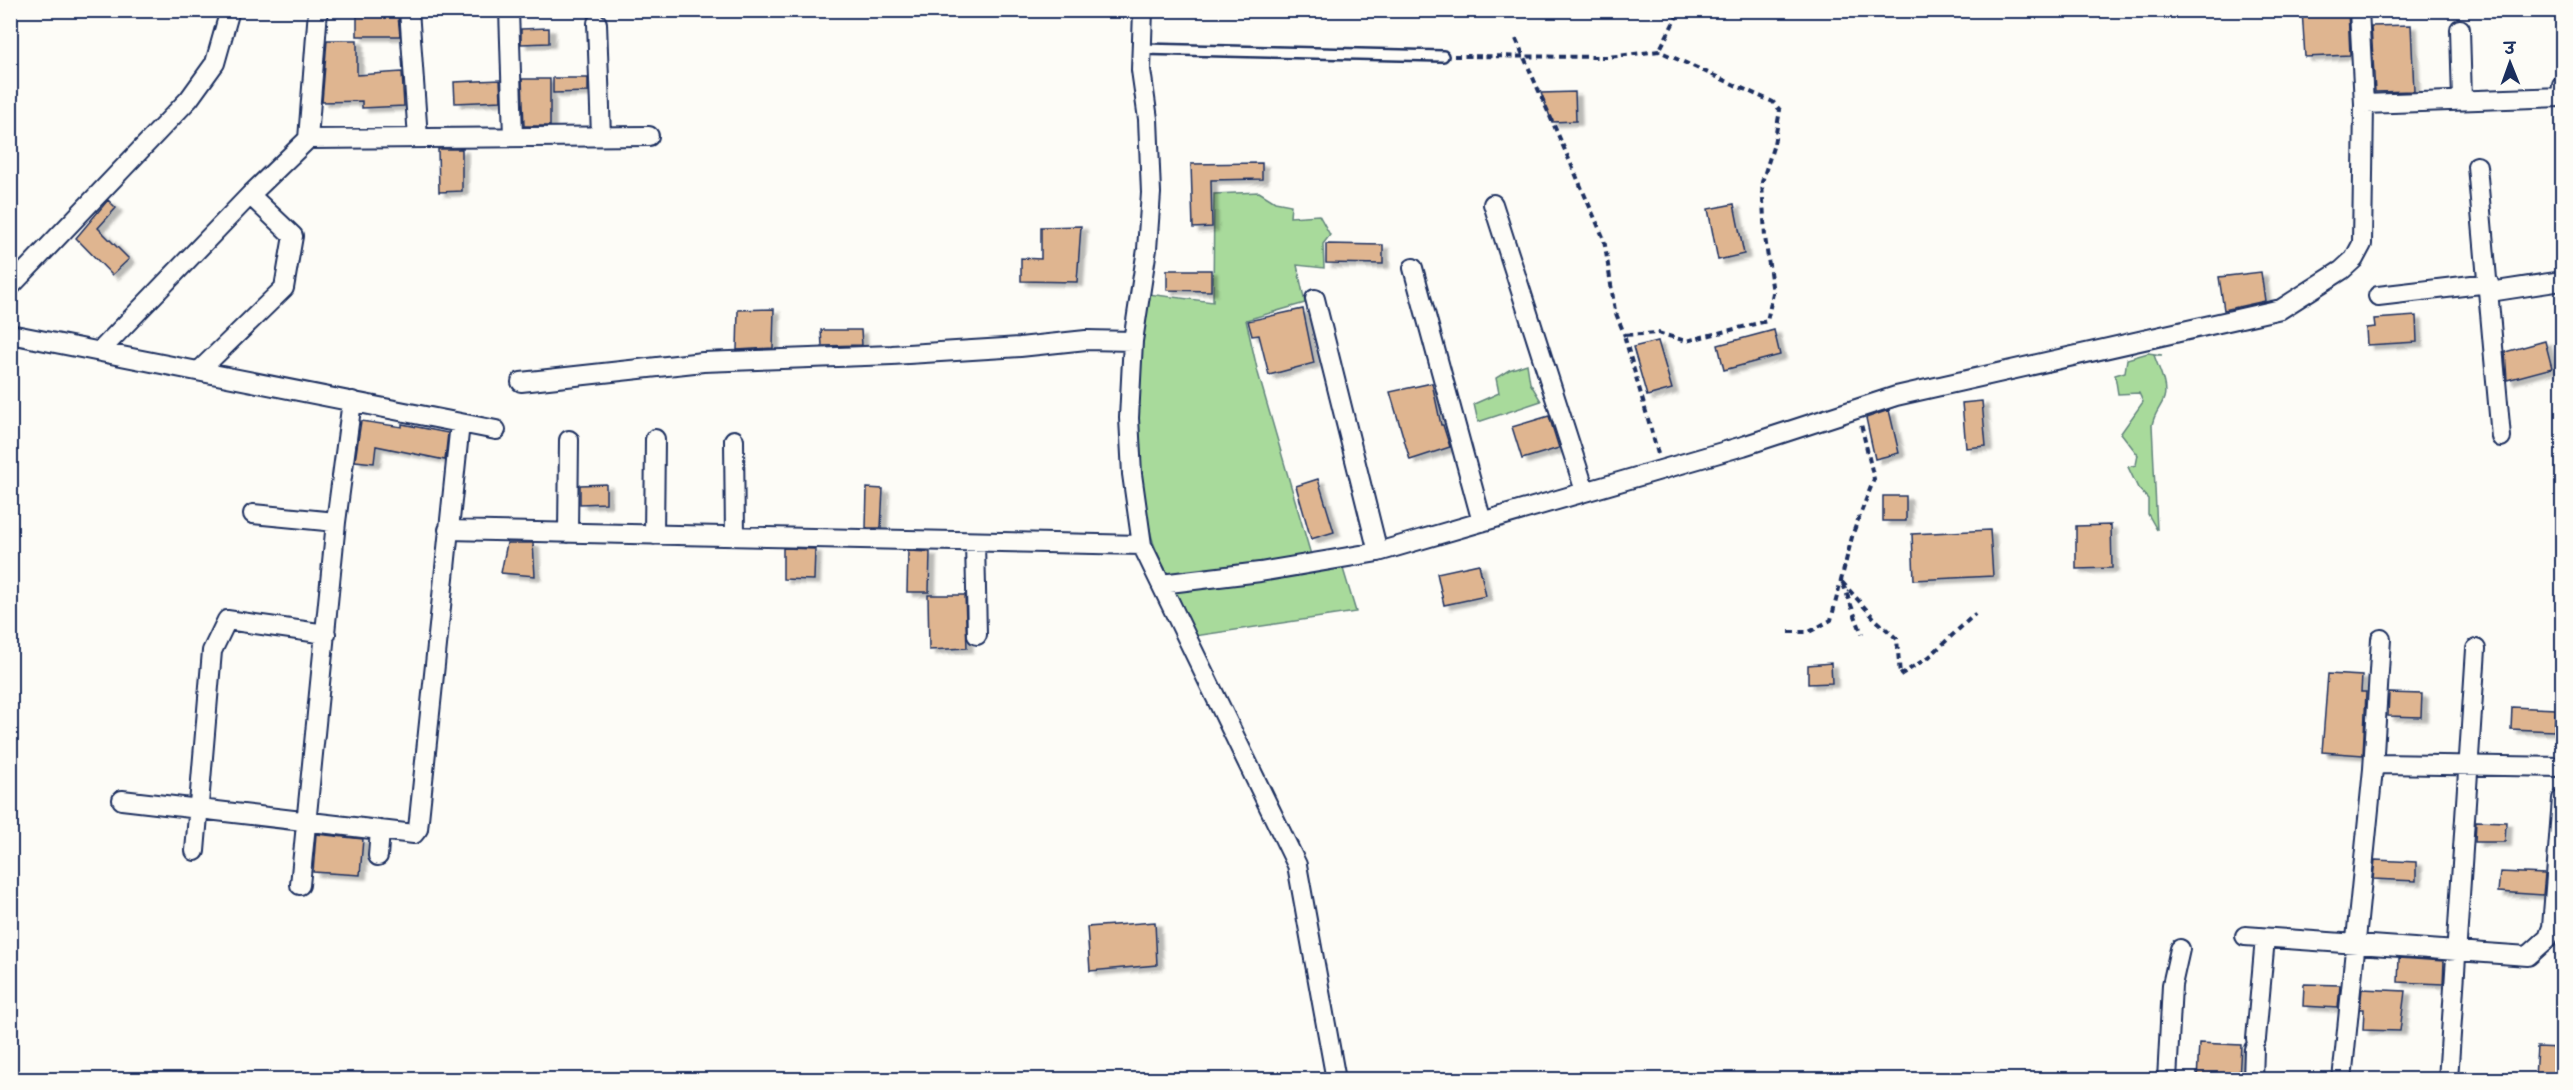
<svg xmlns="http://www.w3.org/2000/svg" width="2573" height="1090" viewBox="0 0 2573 1090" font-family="'Gochi Hand','Playpen Sans Deva',sans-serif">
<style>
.green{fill:#a8da9b;stroke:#62847c;stroke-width:1.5}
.building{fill:#dfb590;stroke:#1b2f5e;stroke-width:1.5;filter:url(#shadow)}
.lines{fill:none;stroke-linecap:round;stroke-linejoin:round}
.service-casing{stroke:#1b2f5e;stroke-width:14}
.minor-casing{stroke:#1b2f5e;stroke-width:22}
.path{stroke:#1b2f5e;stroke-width:4;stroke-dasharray:6 4.5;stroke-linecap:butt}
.service{stroke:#fdfcf7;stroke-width:9}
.minor{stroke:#fdfcf7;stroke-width:18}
</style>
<defs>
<filter id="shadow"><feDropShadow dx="6" dy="4" stdDeviation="1.5" flood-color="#0004"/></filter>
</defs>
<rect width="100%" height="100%" fill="#fdfcf7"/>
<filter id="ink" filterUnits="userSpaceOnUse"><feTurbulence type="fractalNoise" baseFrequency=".0167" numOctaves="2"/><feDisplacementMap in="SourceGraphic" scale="12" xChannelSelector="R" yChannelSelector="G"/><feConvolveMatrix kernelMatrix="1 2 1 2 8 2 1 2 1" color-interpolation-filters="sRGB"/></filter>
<g filter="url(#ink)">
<!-- green -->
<path class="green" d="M1259 192 1275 202 1291 205 1290 217 1319 215 1330 235 1323 244 1324 268 1297 265 1305 303 1246 320 1258 373 1311 555 1169 576C1163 564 1155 551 1152 538 1130 458 1136 375 1148 294L1213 302 1214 194Z
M2148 353 2162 355H2154C2158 367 2168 386 2164 398 2161 408 2155 411 2152 425L2157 530 2148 514V499L2138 488 2128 467 2136 465 2138 455 2121 433 2143 402 2139 393 2118 394 2115 375 2125 372 2127 359Z
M1527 364 1530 383 1541 401 1478 422 1474 404 1499 393 1496 378 1509 370Z
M1341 562 1356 612 1195 636 1173 589Z"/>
<!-- building -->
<path class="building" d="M2302 10H2348L2350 55 2305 57Z
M357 16H398L400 36H357Z
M2411 25 2414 91 2375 92 2371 26Z
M549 28V43L521 44V29Z
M327 40H357V75L402 72 404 106 362 108V101L322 102Z
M553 78H588V92L553 93Z
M522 79H550V126H524Z
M500 80 501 101 455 103 454 82Z
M1575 92 1576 121 1552 122 1541 93Z
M438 149H462V191L439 192Z
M1262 163V179L1211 180 1212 227 1193 228 1191 164Z
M108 200 116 208 98 228 129 259 112 275 76 238Z
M1734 204 1744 254 1718 260 1708 209Z
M1081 226 1077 282 1021 281V258L1041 259V227Z
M1326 244 1383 245V264L1326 263Z
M1167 270H1211V291L1167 290Z
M2261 272 2265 301 2224 310 2219 277Z
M774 309 773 348 737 350 738 310Z
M1303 309 1314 363 1269 375 1259 335 1252 336 1248 321Z
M2416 316 2417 342 2367 345 2366 328 2375 327 2374 319Z
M821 330H861L862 345 822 346Z
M1774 330 1780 355 1724 370 1718 345Z
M1658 341 1672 389 1647 396 1633 347Z
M2545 341 2552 368 2507 380 2505 352Z
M1432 383 1441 425H1443L1450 447 1410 460 1390 392Z
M1982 401 1986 446 1966 448 1962 403Z
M1889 410 1899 453 1875 459 1866 418Z
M1549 416 1559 448 1522 459 1512 427Z
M361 421 402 427V424L448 433 445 460 376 446 374 463 355 461Z
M1318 479 1334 532 1311 539 1296 486Z
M606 484V503L580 504V485Z
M867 488 883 489 881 528H866Z
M1883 496H1906V521H1883Z
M2111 525 2112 568 2076 569V526Z
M1990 530 1993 576 1914 580 1912 534Z
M507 543H533L535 576 501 573Z
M783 548 815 549 814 580 783 579Z
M908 551 930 552 929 592H907Z
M1479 564 1486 596 1444 605 1437 573Z
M928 595H965L967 648 929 650Z
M1831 663 1832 683 1808 684V665Z
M2328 674 2362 676 2361 692H2366L2363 755 2322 752Z
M2389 693 2422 694 2421 717 2388 716Z
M2512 707 2556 709 2554 731 2511 729Z
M2476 821 2506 822 2505 842H2475Z
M316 834 363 839 360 875 313 872Z
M2375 860 2416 862V881L2373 879Z
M2500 872 2545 874 2543 895 2498 892Z
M1155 922 1157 965 1090 971 1087 927Z
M2399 958 2444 961 2443 984 2398 982Z
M2304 984 2340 985 2338 1008 2303 1006Z
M2362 989 2405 991 2400 1031 2363 1030 2364 1009H2360Z
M2199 1043 2241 1045 2239 1080H2197Z
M2537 1047 2562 1048V1078L2535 1077Z"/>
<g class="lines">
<defs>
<path id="service" d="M1142 49 1443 56"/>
<path id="minor" d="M409 10 418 138
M509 10 513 137
M597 23 601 136
M2460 29 2462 100
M2364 104 2561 97 2562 85
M308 139 649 136
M2477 166 2501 437
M1493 204 1585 491
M1413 268 1482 522
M10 287 189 99 215 63 230 10
M2490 292 2562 281
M2378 296 2489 283
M1315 299 1378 552 1743 446 1896 396 2281 309 2342 270 2354 259 2362 244 2364 104 2359 10
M10 334 496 430
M1133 341 1147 249 1151 193 1148 119 1141 70 1143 10
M100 351 250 195 308 139 318 10
M199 371 284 288 293 236 250 195
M521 382 703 362 892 355 1020 347 1086 340 1133 341 1129 418 1132 474 1142 545 1297 865 1336 1080
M734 440 735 536
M253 514 336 522 352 401
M448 530 1142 545
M568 533 569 440
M654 535 655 439
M975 542 977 635
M1161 584 1260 572 1378 552
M2373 769 2381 639
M122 800 414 834 418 829 460 423
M195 851 212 651 227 620 326 634
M378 856 380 830
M300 885 336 522
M2245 936 2528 956 2548 938 2552 927 2562 799
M2256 1039 2265 938
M2167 1080 2172 985 2180 949
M2253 1080 2254 1049
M2342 1080 2373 769 2380 764 2562 767
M2448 1080 2476 649"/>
</defs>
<!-- service casing -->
<use href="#service" class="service-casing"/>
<!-- minor casing -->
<use href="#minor" class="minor-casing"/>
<!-- path -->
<path class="path" d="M1516 39 1604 239 1615 311 1625 336
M1454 56 1608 57 1659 51 1680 10
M1658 454 1624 335 1658 333 1686 341 1767 321 1773 293 1765 237 1762 182 1774 144 1780 110 1773 102 1659 51
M1842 582 1875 619 1897 639 1900 675 1929 657 1975 614
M1843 584 1862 634
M1789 632H1809L1831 620 1853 533 1874 479 1861 424"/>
<!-- service -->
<use href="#service" class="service"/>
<!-- minor -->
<use href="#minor" class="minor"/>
</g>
</g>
<!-- margin -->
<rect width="2573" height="1090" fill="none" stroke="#fdfcf7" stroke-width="36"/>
<rect x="18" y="18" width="2537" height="1054" fill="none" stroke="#1b2f5e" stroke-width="2" filter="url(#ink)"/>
<!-- north arrow -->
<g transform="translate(2510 63) rotate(359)" stroke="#fdfcf7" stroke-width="4.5" paint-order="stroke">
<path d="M0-4.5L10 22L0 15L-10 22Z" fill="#1b2f5e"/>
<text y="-9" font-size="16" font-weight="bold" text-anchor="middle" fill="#1b2f5e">उ</text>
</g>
</svg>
